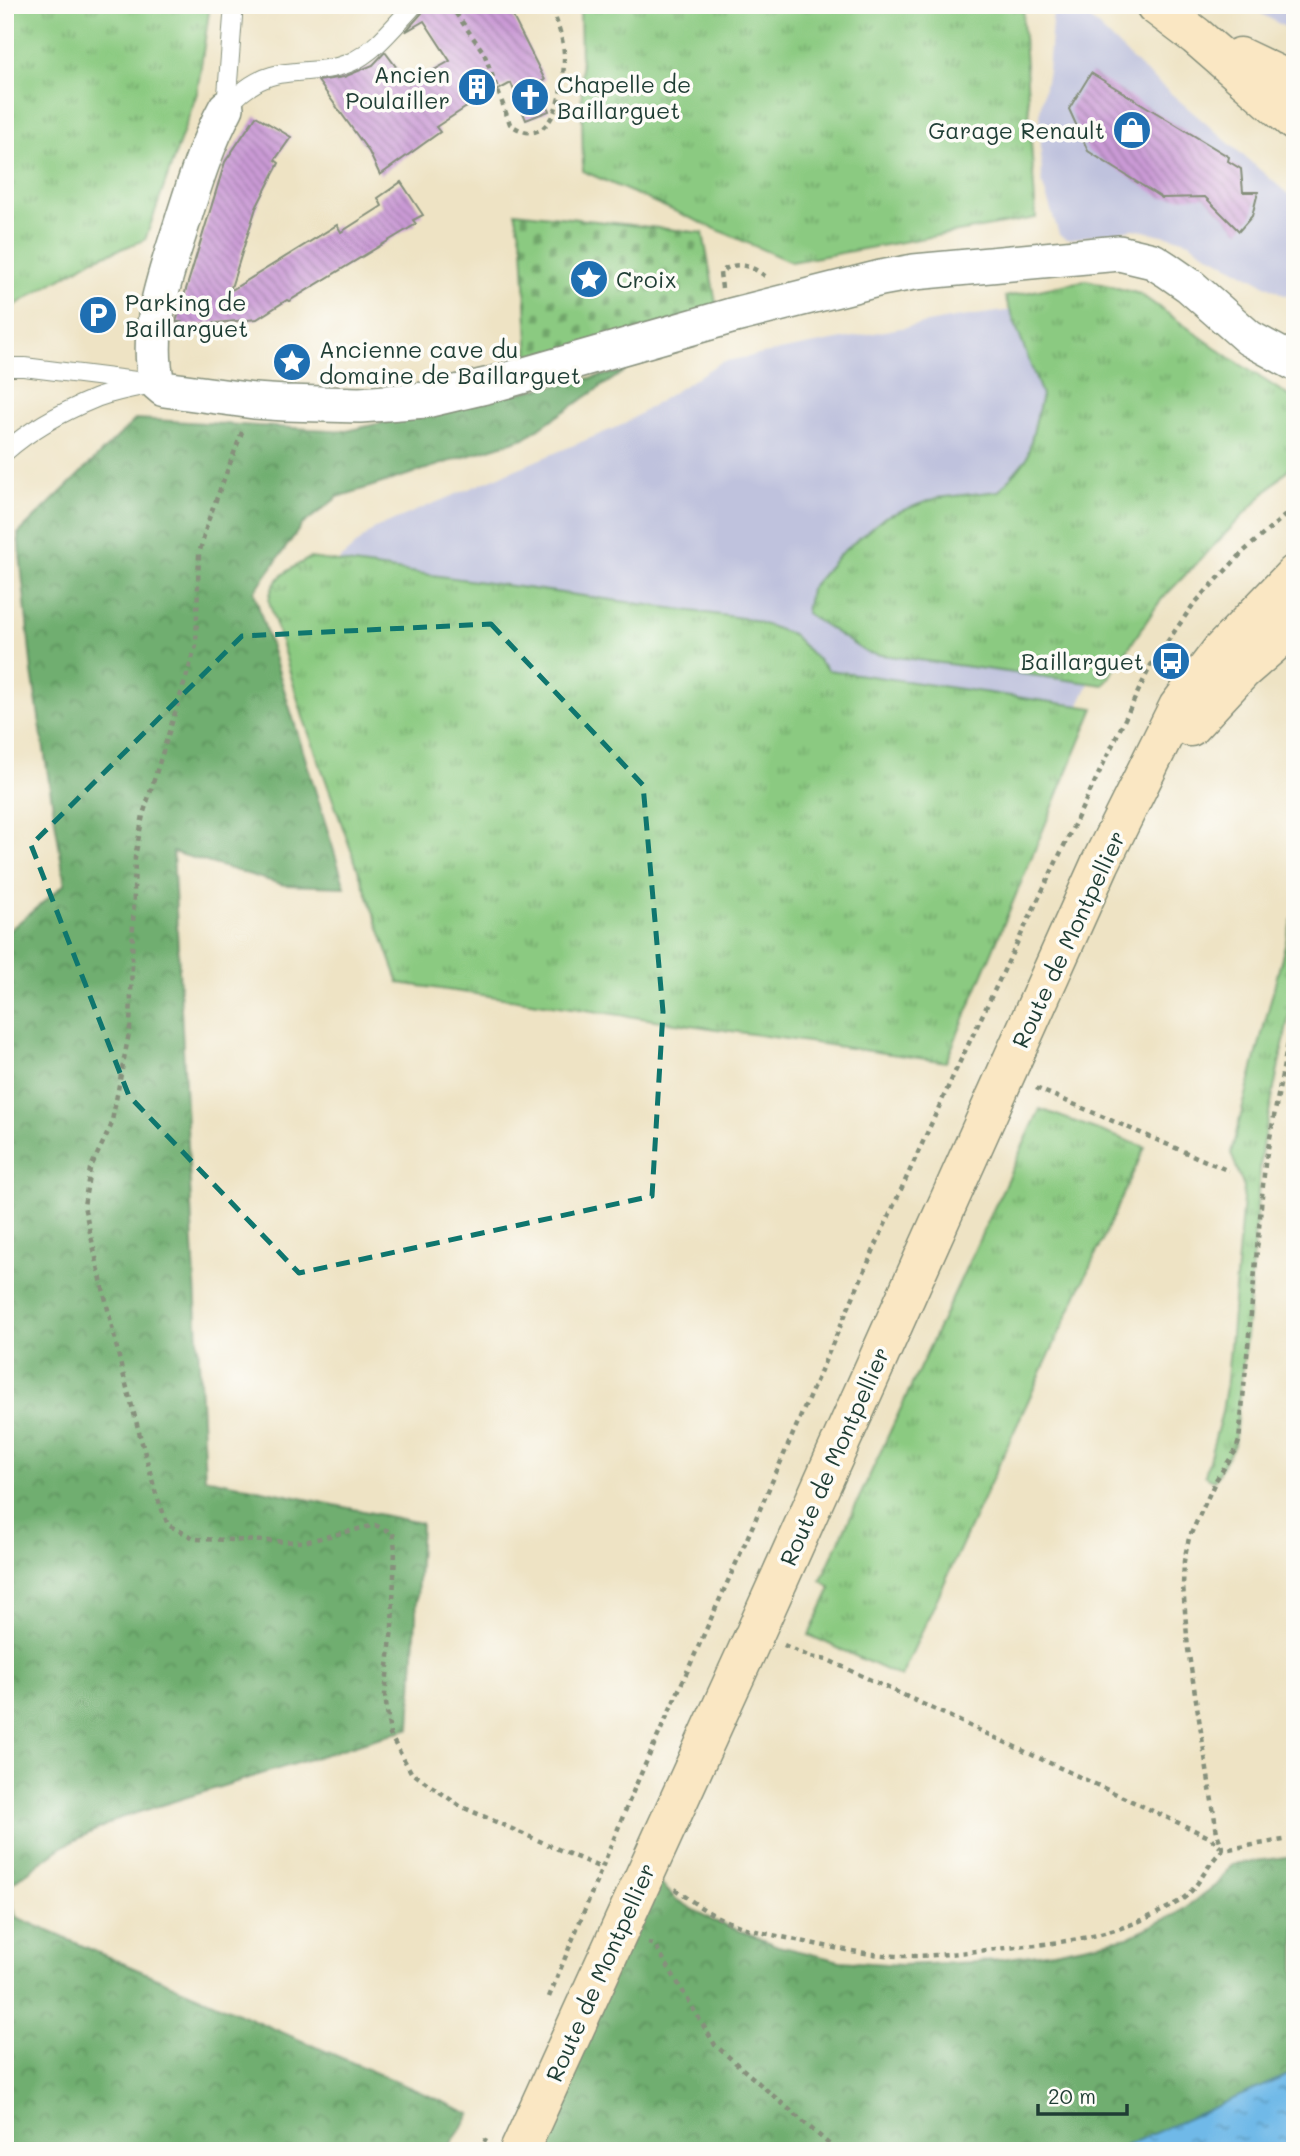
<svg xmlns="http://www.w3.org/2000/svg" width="1300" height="2156" viewBox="0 0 1300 2156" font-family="Mali,sans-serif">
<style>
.industrial{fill:#bfc2dd}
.grass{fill:url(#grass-tufts);stroke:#55845a;stroke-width:2}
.forest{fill:url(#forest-crowns);stroke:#487652;stroke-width:2}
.cemetery{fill:url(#cemetery-stones);stroke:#55845a;stroke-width:2}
.water{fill:url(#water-ripples);stroke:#477b8e;stroke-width:2}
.building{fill:url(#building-back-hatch)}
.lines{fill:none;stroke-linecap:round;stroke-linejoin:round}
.lane-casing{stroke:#86907c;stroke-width:20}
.street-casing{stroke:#86907c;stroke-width:38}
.secondary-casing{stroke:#86907c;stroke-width:41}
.path{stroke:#86907c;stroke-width:4.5;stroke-dasharray:5 5;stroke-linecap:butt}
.lane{stroke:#fff;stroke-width:18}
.street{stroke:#fff;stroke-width:35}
.secondary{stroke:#fae7c3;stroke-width:38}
.marked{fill:none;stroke:#0f766e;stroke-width:5;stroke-dasharray:14 9;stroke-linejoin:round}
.labels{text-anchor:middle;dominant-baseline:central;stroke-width:7;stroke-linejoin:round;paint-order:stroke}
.poi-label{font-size:23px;fill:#1f3d34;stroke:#fdfcf7;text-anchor:start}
.street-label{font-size:23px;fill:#1f3d34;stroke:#fdfcf7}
</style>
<defs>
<pattern id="grass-tufts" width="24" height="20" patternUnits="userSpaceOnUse" patternTransform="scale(1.75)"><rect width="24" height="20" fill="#8bca81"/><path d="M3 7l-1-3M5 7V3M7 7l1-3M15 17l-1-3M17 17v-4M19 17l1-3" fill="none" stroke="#71a56a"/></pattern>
<pattern id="forest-crowns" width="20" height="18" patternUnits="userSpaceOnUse" patternTransform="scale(1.75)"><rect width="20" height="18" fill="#70ae6f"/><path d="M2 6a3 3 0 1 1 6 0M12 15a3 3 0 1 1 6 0" fill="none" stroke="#5b8f5c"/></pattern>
<pattern id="cemetery-stones" width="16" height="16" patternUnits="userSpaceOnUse" patternTransform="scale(1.75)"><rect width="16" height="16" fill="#8bca81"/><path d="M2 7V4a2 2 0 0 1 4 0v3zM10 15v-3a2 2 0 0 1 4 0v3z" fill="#71a56a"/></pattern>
<pattern id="water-ripples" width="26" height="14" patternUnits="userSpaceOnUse" patternTransform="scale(1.75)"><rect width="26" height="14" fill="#6fb9e8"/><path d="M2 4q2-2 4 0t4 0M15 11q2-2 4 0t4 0" fill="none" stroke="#5b98bd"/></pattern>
<pattern id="building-back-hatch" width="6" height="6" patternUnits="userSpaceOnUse" patternTransform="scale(1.75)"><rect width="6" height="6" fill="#ca9ad5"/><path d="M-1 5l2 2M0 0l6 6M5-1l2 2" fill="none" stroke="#a37fae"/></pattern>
</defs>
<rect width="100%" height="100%" fill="#fdfcf7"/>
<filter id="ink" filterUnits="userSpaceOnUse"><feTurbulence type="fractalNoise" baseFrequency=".0143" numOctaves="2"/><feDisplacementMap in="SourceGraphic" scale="14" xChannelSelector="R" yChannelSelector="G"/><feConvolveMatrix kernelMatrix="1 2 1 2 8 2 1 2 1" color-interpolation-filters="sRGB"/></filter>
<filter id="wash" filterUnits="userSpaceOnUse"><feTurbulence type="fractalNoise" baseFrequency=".00686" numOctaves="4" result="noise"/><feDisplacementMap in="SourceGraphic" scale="28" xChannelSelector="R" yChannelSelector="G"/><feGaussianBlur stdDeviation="1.57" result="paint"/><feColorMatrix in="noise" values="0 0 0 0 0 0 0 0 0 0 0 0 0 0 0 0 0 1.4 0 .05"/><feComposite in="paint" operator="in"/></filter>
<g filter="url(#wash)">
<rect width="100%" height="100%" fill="#eee3c4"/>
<!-- industrial -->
<path class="industrial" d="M1056 5H1076L1140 67 1295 200V294L1284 295 1197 248 1190 242 1176 238 1134 229 1070 239H1066L1059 234 1042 183 1040 111 1048 71 1053 11Z
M1246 5H1295V33Z
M1064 303 1097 666 925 1037 298 597 375 528 622 425 721 362 954 318Z"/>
<!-- grass -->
<path class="grass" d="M5 5H210L197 93 145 240 94 259 5 311Z
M580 5H1024L1023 22 1036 218 791 262 583 171Z
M1087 280 1140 294 1229 357 1295 400V462L1160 601 1104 685 867 653 806 613 810 589 840 554 885 517 936 498 999 491 1027 458 1042 395 1005 297Z
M310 558 749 619 792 634 828 670 1094 708 946 1062 399 983 303 717 269 601C271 577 290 569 310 558Z
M1295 907V987L1262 1147 1246 1336 1234 1445 1214 1481 1205 1475 1222 1412 1227 1380 1244 1188 1231 1153Z
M1040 1109 1145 1147 901 1677 809 1635 831 1588 821 1580Z"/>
<!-- forest -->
<path class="forest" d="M625 371 524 438 338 497 302 525 254 592 345 887 284 885 173 852 205 1478 421 1523 410 1728 120 1818 65 1845 9 1885 16 1917 471 2114 446 2151H5V934L65 884 32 672 18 534 136 419 347 431 441 409Z
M1295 1856V2151H519L646 1869 677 1900 714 1921 778 1946 840 1961 901 1965 978 1962 1054 1952 1128 1937 1175 1915 1216 1885 1232 1864Z"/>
<!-- cemetery -->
<path class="cemetery" d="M515 212 703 233 717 308 529 361 523 246Z"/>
<!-- water -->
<path class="water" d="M1295 2072V2151H1113Z"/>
<g id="blocks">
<!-- building -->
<path class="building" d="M425 5H507L545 80 539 83 549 111 526 120 511 83 465 108 436 127 440 132 380 175 369 152 318 81 344 77 373 65 385 52 409 84 450 61 424 21 405 32 422 13Z
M1091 73 1229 157 1228 161 1241 169 1243 192H1258L1252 216 1239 231 1205 197 1162 198 1088 151 1069 109Z
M256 116 291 137 275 160 279 163 256 208 230 291 337 225 341 232 382 206 378 198 401 182 423 215 413 220 416 224 289 301 287 300 257 319 175 327 181 322H176L225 162Z"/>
</g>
</g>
<g filter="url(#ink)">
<use href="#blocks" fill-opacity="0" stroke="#86907c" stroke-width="2"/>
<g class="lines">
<defs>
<path id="lane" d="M226 108C240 92 257 78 279 74 303 70 327 72 349 63 375 52 395 25 414 5
M226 108 233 17
M5 367H24L144 382
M5 452C30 430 62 412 94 399 113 391 136 388 157 383"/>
<path id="street" d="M226 108C207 143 195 182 183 220 167 272 144 328 157 383L164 389 254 401 285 403 360 405 426 400 490 385 731 316 881 278 914 272 1119 253 1153 261 1167 270 1190 286 1249 338 1295 363"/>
<path id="secondary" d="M1155 5 1196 36 1295 122
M1240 57 1295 83
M1190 727 1242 671 1295 625
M519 2151 756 1631 1100 864 1178 707 1220 652 1295 574"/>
</defs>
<!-- lane casing -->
<use href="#lane" class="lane-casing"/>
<!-- street casing -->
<use href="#street" class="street-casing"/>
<!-- secondary casing -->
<use href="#secondary" class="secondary-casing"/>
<!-- path -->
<path class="path" d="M450 5 484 53 510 124C555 157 565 82 564 53 563 37 556 20 551 5
M722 288 720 273C734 260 751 265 765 276
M242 432 208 521 199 554 196 646 143 815 135 857 130 1028 111 1126 90 1169 84 1206 121 1366 156 1494 168 1525 196 1539 304 1542 375 1525 393 1533 395 1550 392 1627 385 1695 390 1735 411 1772 460 1806 601 1868
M1036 1088 1229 1171
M784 1645 810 1657 828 1660 1211 1838 1220 1847
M1223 1850 1217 1833 1188 1649 1183 1586 1184 1561 1189 1538 1216 1480 1236 1450 1239 1441 1265 1164 1295 1006
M675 1889C686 1897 698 1906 710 1913 738 1929 769 1934 801 1941 833 1948 867 1955 900 1956 936 1957 971 1951 1006 1948 1072 1942 1119 1936 1178 1902 1199 1890 1205 1865 1223 1850L1295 1838
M648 1943 655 1945 715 2045 837 2151
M549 1997 635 1787 742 1550 883 1229 955 1072 1151 665 1193 605 1244 551 1295 507
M480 2151 486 2139"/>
<!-- lane -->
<use href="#lane" class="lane"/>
<!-- street -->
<use href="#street" class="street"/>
<!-- secondary -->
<use href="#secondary" class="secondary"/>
</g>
</g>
<!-- marked area -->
<path class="marked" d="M491 624 643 785 663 1012 652 1196 299 1273 129 1096 31 845 242 636Z"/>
<!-- icons -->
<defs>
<symbol id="building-disc" viewBox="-11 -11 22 22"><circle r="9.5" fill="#1f6fb2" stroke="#fdfcf7"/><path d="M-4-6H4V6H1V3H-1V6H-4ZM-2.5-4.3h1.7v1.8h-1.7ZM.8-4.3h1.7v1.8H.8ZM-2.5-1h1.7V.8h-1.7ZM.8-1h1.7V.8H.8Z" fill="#fff"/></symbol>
<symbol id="church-disc" viewBox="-11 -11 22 22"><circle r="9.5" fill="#1f6fb2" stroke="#fdfcf7"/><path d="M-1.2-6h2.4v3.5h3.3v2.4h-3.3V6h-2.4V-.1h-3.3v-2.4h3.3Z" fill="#fff"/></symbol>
<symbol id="shop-disc" viewBox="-11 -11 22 22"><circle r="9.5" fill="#1f6fb2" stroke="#fdfcf7"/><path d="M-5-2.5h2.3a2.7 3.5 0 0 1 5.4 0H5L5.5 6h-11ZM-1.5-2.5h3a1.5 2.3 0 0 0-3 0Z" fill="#fff"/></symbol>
<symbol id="sight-disc" viewBox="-11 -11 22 22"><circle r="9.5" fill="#1f6fb2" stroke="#fdfcf7"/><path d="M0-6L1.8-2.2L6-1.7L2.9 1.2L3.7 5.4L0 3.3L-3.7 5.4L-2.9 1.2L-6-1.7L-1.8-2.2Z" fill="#fff"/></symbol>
<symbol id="parking-disc" viewBox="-11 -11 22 22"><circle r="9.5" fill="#1f6fb2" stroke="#fdfcf7"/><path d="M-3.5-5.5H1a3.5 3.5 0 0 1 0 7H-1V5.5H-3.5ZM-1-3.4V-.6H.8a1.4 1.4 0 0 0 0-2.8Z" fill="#fff"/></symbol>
<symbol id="bus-disc" viewBox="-11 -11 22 22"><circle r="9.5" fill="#1f6fb2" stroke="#fdfcf7"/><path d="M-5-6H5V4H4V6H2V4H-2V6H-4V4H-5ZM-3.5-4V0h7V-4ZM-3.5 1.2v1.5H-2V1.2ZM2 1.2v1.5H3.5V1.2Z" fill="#fff"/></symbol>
</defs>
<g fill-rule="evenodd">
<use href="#building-disc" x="455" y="65" width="44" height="44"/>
<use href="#church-disc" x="508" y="75" width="44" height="44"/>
<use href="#shop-disc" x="1110" y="108" width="44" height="44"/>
<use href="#sight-disc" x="567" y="257" width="44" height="44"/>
<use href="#parking-disc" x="76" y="293" width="44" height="44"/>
<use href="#sight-disc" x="270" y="340" width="44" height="44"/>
<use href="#bus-disc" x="1149" y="639" width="44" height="44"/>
</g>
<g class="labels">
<!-- poi labels -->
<g class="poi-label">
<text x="450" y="74" text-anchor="end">Ancien<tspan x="450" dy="26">Poulailler</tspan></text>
<text x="557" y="84">Chapelle de<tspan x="557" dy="26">Baillarguet</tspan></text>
<text x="1105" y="130" text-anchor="end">Garage Renault</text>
<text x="616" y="279">Croix</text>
<text x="125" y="302">Parking de<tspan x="125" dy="26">Baillarguet</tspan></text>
<text x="319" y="349">Ancienne cave du<tspan x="319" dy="26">domaine de Baillarguet</tspan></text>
<text x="1144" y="661" text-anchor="end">Baillarguet</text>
</g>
<!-- street labels -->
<g class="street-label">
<text transform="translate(1068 939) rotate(-65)">Route de Montpellier</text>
<text transform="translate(834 1456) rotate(-66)">Route de Montpellier</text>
<text transform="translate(600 1972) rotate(-66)">Route de Montpellier</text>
</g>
</g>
<!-- margin -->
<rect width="1300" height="2156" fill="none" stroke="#fdfcf7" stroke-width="28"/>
<!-- scale -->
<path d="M1038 2104v10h89v-10" fill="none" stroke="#1f3d34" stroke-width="3.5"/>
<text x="1048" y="2104" font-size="21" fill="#1f3d34" stroke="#fdfcf7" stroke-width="5" paint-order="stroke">20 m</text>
</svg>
